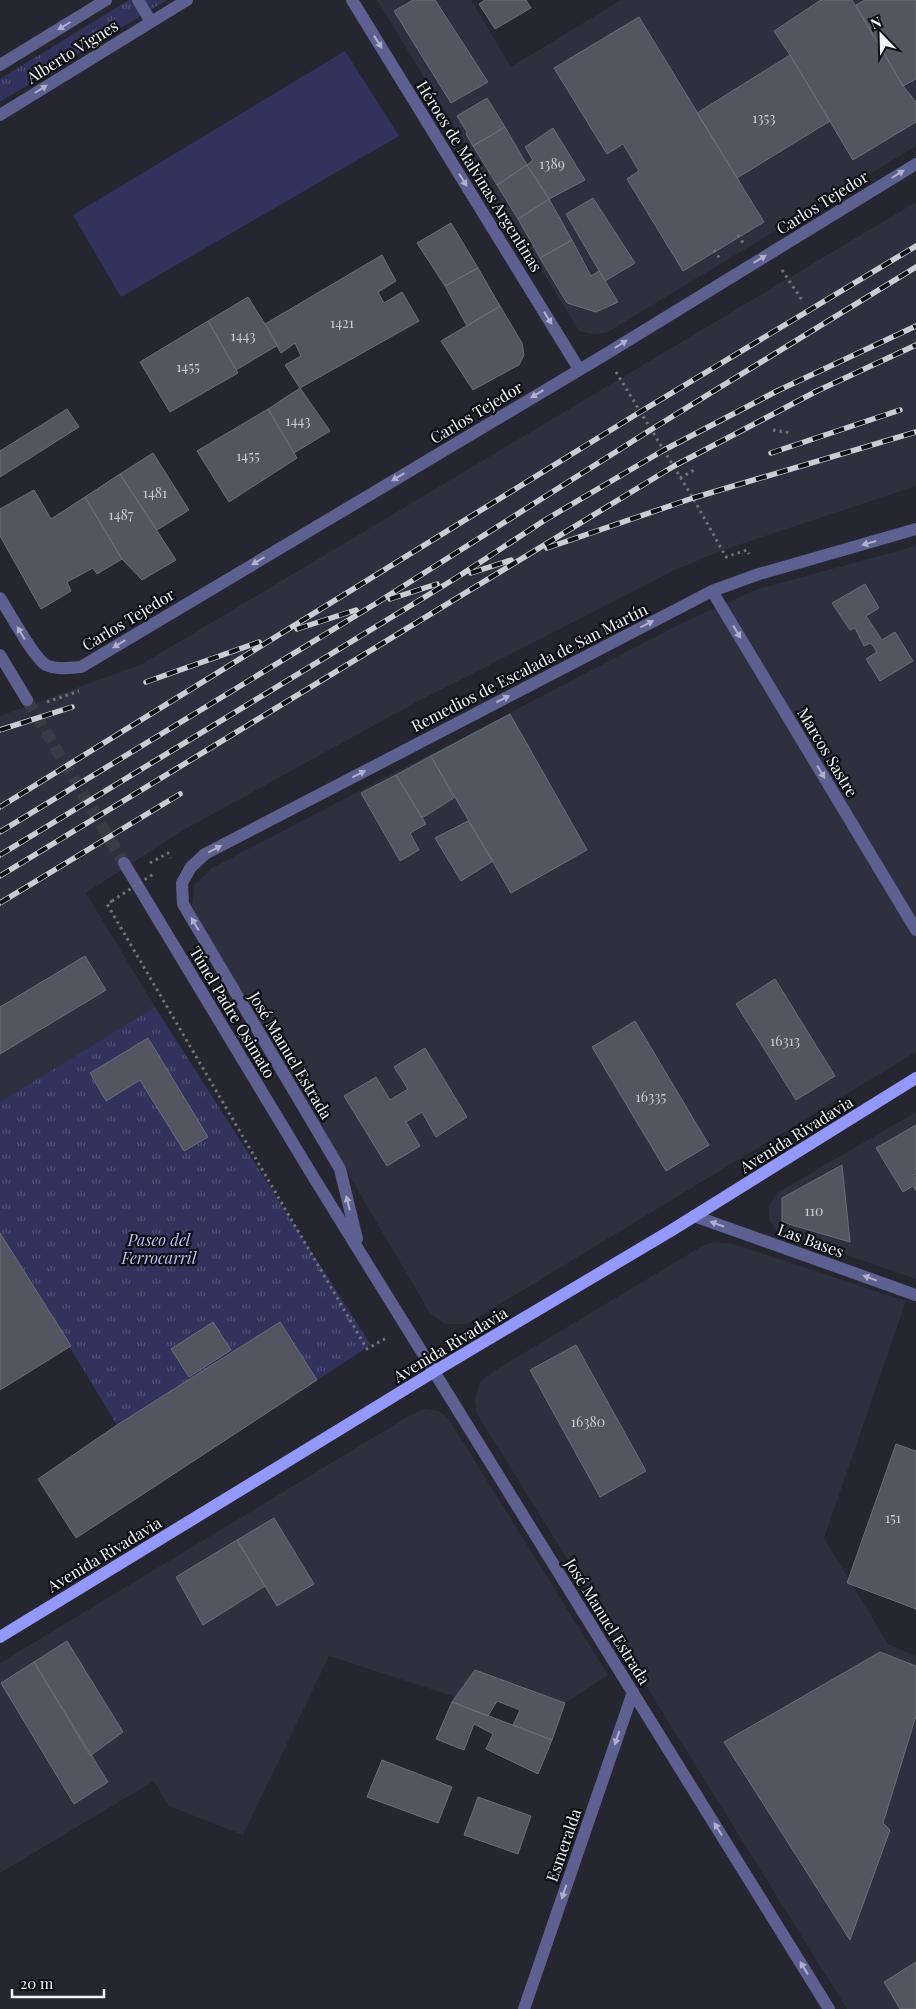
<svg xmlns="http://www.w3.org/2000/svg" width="916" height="2009" viewBox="0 0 916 2009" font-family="'Playfair Display',serif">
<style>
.built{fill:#2e3040}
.grass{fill:url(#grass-tufts)}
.garden{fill:#31335d}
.building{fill:#535560;stroke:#6c6e79}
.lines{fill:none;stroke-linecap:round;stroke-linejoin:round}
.minor-tunnel{stroke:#3a3b44;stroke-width:12;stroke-dasharray:12 6;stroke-linecap:butt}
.path{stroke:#71727b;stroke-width:3;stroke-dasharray:2.5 4;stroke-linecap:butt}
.minor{stroke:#5d6191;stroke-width:12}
.major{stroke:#9399fc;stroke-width:12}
.rail-casing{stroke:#cccdd4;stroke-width:5.5}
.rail{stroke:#0f1014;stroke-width:4;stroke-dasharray:11;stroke-linecap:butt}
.path-bridge{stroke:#71727b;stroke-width:3;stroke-dasharray:2.5 4;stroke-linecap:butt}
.oneway{fill:#b0b2cb}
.labels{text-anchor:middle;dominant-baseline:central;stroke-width:4.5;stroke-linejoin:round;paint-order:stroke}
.number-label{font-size:14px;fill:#cbccd4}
.street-label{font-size:16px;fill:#f3f4fa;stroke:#0f1014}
.park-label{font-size:16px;font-style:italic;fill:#bbc1fc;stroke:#0f1014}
</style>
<defs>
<pattern id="grass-tufts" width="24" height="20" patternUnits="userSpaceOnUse" patternTransform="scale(1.25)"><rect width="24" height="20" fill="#31335d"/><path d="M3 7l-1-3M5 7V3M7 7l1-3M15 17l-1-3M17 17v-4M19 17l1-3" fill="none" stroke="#4f5175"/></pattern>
</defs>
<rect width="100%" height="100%" fill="#252630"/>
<!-- built -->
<path class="built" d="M377 0H471L511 67 621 0H916V146L606 333 592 334 579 331Z
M916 202V486L723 550 675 570 411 705 180 832 86 893 155 1007 0 1102V716L142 664Z
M916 546V1052L467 1324H445L430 1313 192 908 194 885 212 868 680 624 758 589Z
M916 1112V1279L777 1231 769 1220V1205L777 1193Z
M716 1242 733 1244 906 1301 824 1538 888 1644 916 1656V2009H847L477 1414 475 1399 480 1382 494 1371 704 1245Z
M425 1409 439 1411 448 1418 608 1675 565 1703 475 1670 456 1697 329 1656 243 1835 169 1806 154 1781 0 1873V1663L409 1416Z"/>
<!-- grass -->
<path class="grass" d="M129 0H167L0 102V79Z
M155 1007 371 1345 317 1380 280 1322 117 1425 0 1233V1102Z"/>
<!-- garden -->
<path class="garden" d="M345 51 399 136 121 297 73 215Z"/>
<!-- building -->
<path class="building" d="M413 0H435L488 82 451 103 394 11Z
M485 0H526L531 8 495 29 479 4Z
M821 0H852L903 86 916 102V122L853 160 790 55 774 31Z
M865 0H916V79L903 86 856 5Z
M639 17 764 222 683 271 627 179 639 171 623 144 607 154 554 68Z
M790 55 830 121 737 178 697 113Z
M487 98 505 127 473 146 466 134 467 132 457 116Z
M505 127 527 165 497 185 473 146Z
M553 128 585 180 549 199 527 165 533 160 525 147Z
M527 165 549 199 518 219 497 185Z
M593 198 635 263 605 281 566 214Z
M549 199 572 240 540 258 518 219Z
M451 223 478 268 445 286 417 243Z
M572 240 591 276 599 271 618 302 596 312 567 303 540 258Z
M382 255 396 281 378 292 384 303 402 292 419 321 300 388 285 365 301 356 295 343 281 353 265 324Z
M478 268 500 306 467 326 445 286Z
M248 297 278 345 236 370 208 321Z
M500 306 522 343 524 355 519 365 515 367 473 390 441 341Z
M208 321 238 373 170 412 140 362Z
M300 388 330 431 294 453 268 409Z
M67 409 79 427 0 477V451Z
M268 409 297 458 229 502 197 451Z
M153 453 189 510 157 530 120 474Z
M120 474 176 560 142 580 122 559 85 497Z
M34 490 51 519 85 497 122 559 97 574 93 568 67 582 71 591 41 609 0 536V509Z
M865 584 879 608 866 616 882 640 895 632 913 661 880 681 866 659 877 652 871 643 864 646 855 628 850 630 832 603Z
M510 714 587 850 511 893 431 756Z
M431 756 454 798 422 818 396 775Z
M396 775 426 824 410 833 419 850 400 861 361 793Z
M468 821 493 861 461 881 435 838Z
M85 956 106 990 0 1054V1007Z
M775 979 835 1076 796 1100 736 1004Z
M635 1021 709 1145 666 1171 592 1047Z
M148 1038 208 1137 184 1151 140 1080 106 1101 90 1073Z
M425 1048 467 1117 436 1137 422 1112 406 1122 420 1146 387 1166 344 1096 376 1077 390 1100 408 1089 394 1067Z
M916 1125V1174L914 1175 916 1178V1191L913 1186 903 1192 876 1148Z
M842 1165 850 1242 782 1222V1198Z
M0 1233 71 1346 0 1390Z
M213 1322 231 1350 189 1377 171 1349Z
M280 1322 317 1380 76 1538 38 1479 117 1425Z
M576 1345 646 1471 600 1497 530 1370Z
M896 1444 916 1451V1609L847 1583Z
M274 1518 314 1584 277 1606 237 1540Z
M237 1540 265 1586 203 1625 176 1577Z
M67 1641 123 1732 90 1756 34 1662Z
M880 1652 916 1666V1716L883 1823 890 1830 850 1940 724 1742Z
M34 1662 108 1782 74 1804 1 1683Z
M475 1670 565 1703 552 1740 513 1725 520 1710 497 1701 488 1716 452 1702Z
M452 1702 552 1740 538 1774 486 1749 493 1734 474 1724 464 1750 436 1739Z
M382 1760 452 1787 438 1823 367 1797Z
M478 1797 531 1816 518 1854 464 1835Z
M916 1962V2009H900L884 1982Z"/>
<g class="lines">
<!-- minor-tunnel -->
<path class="minor-tunnel" d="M27 700 124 863"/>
<!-- path -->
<path class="path" d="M738 235 743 243
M714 250 720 259
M782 270 802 300
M616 372 693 498 726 557 747 550 749 554
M773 430 791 433
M680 478 694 470
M47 702 79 691
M150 863 168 853 171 858
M112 901 107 904 367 1349 388 1337"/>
<!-- minor -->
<path class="minor" d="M138 0 151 22
M352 0 579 369
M0 65 106 0
M0 115 187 0
M712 591 916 930
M0 598C9 612 34 658 46 665 56 670 70 668 81 667L606 354 916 164
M0 655 27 700
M124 863 314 1178 829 2009
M694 1216 916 1295
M357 1239 340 1169 183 904 182 883 191 867 205 854 712 591 759 574 916 529
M524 2009 633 1692"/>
<!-- major -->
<path class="major" d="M0 1637 435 1371 672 1230 916 1078"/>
<defs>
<path id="rail" d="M771 453 900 410
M547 548 693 498 916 432
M471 573 511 560
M390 599 437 584
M297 629 356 610
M146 682 259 642
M0 730 72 707
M0 807 640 412 916 246
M0 832 375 604 652 429 916 267
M0 855 456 578 545 520 664 450 777 391 916 326
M0 876 674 466 817 391 916 345
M0 903 180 794"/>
</defs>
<!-- rail casing -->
<use href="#rail" class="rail-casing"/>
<!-- rail -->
<use href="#rail" class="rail"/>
<!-- path-bridge -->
<path class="path-bridge" d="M112 901 155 873"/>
</g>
<!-- one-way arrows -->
<defs><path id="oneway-solid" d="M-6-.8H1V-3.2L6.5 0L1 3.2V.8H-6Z" transform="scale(1.25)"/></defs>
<g class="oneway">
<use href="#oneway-solid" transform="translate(64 26) rotate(148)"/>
<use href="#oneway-solid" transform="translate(378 42) rotate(58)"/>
<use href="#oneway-solid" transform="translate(41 89) rotate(-32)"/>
<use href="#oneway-solid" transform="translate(898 174) rotate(-32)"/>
<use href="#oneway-solid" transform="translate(463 180) rotate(58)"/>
<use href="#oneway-solid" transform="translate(760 259) rotate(-31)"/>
<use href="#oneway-solid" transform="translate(548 318) rotate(58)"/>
<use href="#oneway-solid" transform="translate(621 344) rotate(-32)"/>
<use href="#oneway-solid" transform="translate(537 394) rotate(149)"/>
<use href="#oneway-solid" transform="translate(398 477) rotate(149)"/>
<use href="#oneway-solid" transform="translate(869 543) rotate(164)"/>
<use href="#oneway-solid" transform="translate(258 561) rotate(149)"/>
<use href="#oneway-solid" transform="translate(647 624) rotate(-27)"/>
<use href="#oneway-solid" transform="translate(737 632) rotate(59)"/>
<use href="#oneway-solid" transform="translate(21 633) rotate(-121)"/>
<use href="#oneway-solid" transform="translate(119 644) rotate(149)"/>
<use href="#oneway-solid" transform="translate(503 699) rotate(-27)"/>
<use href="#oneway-solid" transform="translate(821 772) rotate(59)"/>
<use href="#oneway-solid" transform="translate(359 774) rotate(-27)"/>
<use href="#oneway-solid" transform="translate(215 849) rotate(-27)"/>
<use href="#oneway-solid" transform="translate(195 924) rotate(-121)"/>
<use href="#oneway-solid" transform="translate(348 1203) rotate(-104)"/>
<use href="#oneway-solid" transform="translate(717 1224) rotate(-160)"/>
<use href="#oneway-solid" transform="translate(870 1278) rotate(-160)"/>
<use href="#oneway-solid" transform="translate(617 1738) rotate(109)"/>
<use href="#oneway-solid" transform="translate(718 1829) rotate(-122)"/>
<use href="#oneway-solid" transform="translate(564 1892) rotate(109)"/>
<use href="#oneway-solid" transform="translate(804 1968) rotate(-122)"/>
</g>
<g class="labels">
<!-- number labels -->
<g class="number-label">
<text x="764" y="117">1353</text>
<text x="552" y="163">1389</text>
<text x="342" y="322">1421</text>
<text x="243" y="335">1443</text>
<text x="188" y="366">1455</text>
<text x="298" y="420">1443</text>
<text x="248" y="455">1455</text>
<text x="155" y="492">1481</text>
<text x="121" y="514">1487</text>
<text x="785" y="1040">16313</text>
<text x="651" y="1096">16335</text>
<text x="814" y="1210">110</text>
<text x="588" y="1421">16380</text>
<text x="893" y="1517">151</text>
</g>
<!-- street labels -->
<g class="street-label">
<text transform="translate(72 51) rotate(-32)">Alberto Vignes</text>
<text transform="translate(480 176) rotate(58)">Héroes de Malvinas Argentinas</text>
<text transform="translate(822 202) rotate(-32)">Carlos Tejedor</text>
<text transform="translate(476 412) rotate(-31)">Carlos Tejedor</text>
<text transform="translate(128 619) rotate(-31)">Carlos Tejedor</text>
<text transform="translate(529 667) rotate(-27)">Remedios de Escalada de San Martín</text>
<text transform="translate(828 752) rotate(59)">Marcos Sastre</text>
<text transform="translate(233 1012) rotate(59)">Túnel Padre Osimato</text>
<text transform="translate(291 1055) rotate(59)">José Manuel Estrada</text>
<text transform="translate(796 1134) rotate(-32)">Avenida Rivadavia</text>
<text transform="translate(811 1240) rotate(20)">Las Bases</text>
<text transform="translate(450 1344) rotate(-31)">Avenida Rivadavia</text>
<text transform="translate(104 1554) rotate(-31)">Avenida Rivadavia</text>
<text transform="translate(608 1621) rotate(58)">José Manuel Estrada</text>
<text transform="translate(563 1845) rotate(-71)">Esmeralda</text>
</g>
<!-- park labels -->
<g class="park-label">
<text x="159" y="1239">Paseo del<tspan x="159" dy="18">Ferrocarril</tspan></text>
</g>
</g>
<!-- north arrow -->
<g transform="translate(881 35) rotate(337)" stroke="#0f1014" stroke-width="4" paint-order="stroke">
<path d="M0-4L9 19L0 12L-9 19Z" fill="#f3f4fa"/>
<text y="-8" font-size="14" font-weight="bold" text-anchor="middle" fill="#f3f4fa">N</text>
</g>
<!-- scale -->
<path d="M12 1989v8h92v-8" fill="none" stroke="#f3f4fa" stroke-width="2.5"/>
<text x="20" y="1989" font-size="15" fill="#f3f4fa" stroke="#0f1014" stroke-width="4" paint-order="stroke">20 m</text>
</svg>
